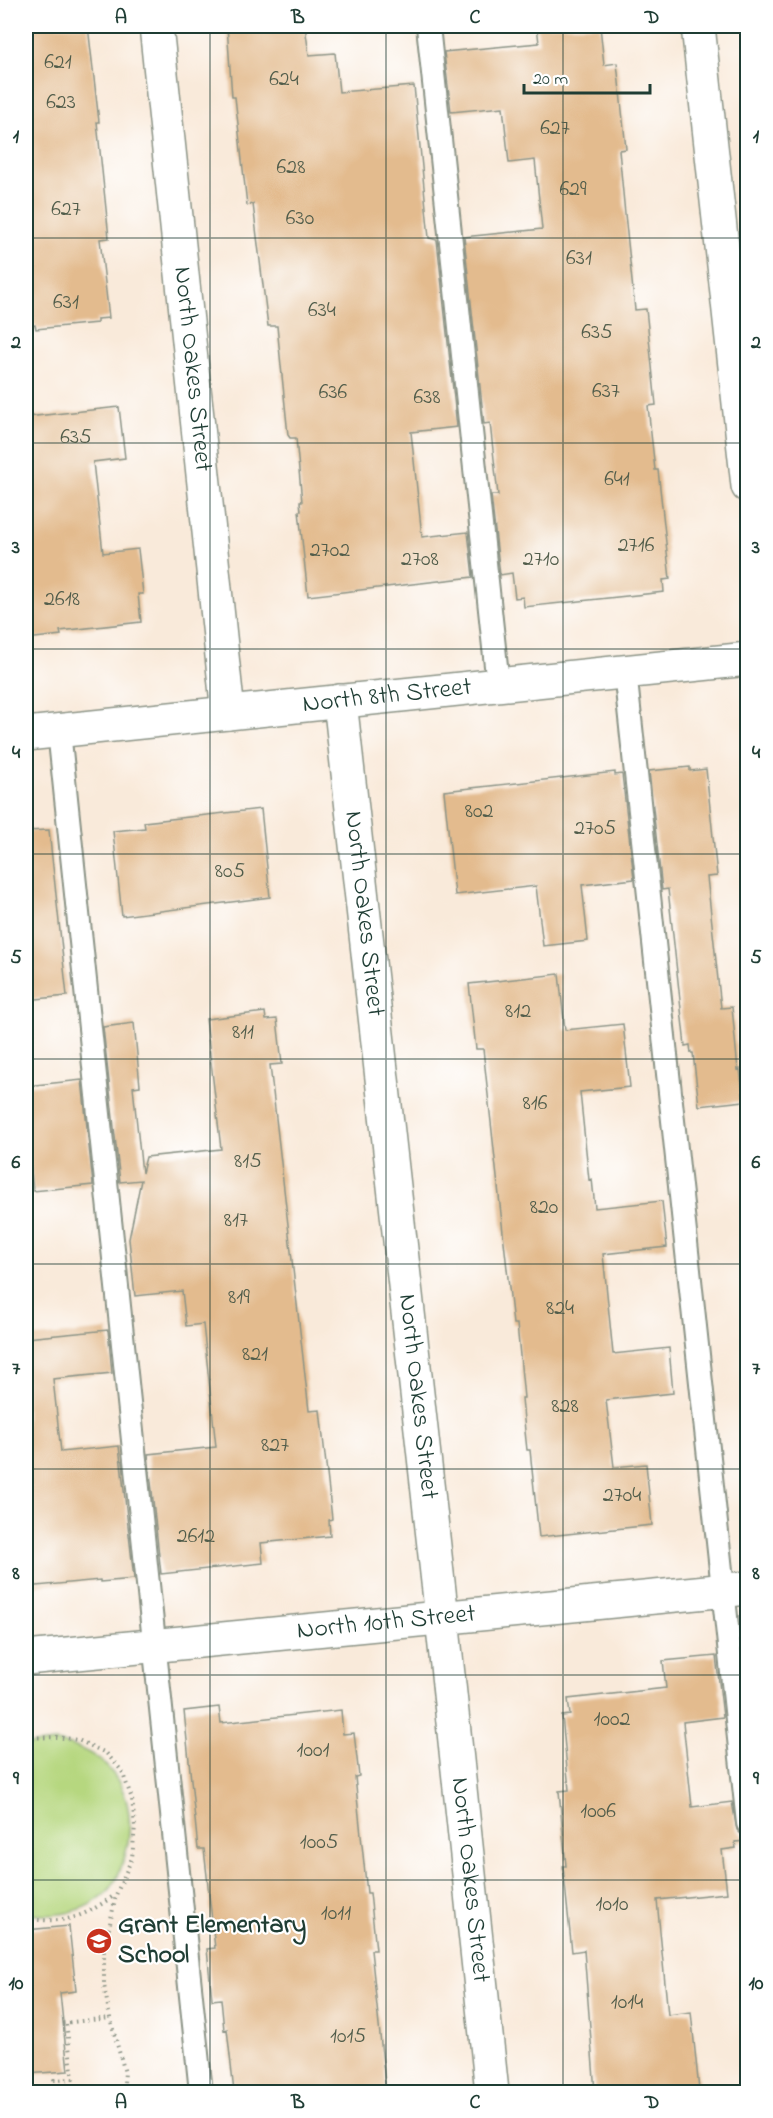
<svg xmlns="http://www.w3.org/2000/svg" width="773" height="2118" viewBox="0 0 773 2118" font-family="'Indie Flower',sans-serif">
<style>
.green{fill:#b6d77f;stroke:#6a8a5a;stroke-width:1.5}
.building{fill:#e3bb8e}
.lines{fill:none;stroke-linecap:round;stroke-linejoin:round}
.lane-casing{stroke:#8c9487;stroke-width:26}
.street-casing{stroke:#8c9487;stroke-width:36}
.path{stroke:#8c9487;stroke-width:4;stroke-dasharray:1.5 4.5;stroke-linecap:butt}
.lane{stroke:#fff;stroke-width:22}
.street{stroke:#fff;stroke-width:33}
.grid{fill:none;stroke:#1f3d34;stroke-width:1.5;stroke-opacity:0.55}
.labels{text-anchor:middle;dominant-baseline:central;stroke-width:4.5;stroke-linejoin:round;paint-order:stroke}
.number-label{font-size:22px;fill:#505c4a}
.street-label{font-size:26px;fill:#1f3d34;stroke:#fff}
.poi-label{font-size:26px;font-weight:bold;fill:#1f3d34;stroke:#fff;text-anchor:start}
.neatline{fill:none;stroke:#1f3d34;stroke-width:2}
.grid-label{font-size:20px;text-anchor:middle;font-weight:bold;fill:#1f3d34}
</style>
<rect width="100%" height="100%" fill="#fff"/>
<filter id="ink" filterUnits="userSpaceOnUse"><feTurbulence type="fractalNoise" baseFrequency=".0167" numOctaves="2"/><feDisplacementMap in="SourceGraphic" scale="12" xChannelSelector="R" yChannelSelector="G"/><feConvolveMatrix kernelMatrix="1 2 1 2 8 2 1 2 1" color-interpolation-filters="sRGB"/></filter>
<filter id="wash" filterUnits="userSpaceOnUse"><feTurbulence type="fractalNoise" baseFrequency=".008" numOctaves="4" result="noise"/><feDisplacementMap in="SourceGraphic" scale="24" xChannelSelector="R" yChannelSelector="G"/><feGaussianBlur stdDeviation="1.35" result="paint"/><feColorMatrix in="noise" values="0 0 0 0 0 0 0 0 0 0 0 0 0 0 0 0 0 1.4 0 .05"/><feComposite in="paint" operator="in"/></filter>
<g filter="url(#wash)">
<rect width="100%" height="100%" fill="#f9eada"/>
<!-- green -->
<path class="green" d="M56 1742C117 1752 141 1803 124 1859 120 1870 116 1884 107 1892 84 1914 56 1917 26 1914V1745Z"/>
<g id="blocks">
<!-- building -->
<path class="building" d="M26 26H88L99 122H97L109 238 100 239 109 318 97 319V323L36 329 35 325 26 326V289L30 288 26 244Z
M227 26H305L309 55 335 53 339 92 414 86 429 238 437 240 457 427 411 432 422 537 468 532 473 577 308 596 299 511H301L300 502H302L296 438H290L288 435 277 326H268L253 204 247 205 235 97H232Z
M537 26H600L604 65 617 63 626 149 619 150 625 214 635 310 646 309 656 405 648 406 655 470H658L670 579 663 580 664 592 524 607 523 597 515 598 512 573 500 575 491 495H498L490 423 484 424 464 237 542 229 535 160 509 163 503 107 451 112 444 52 539 43Z
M119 407 125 458 93 462 103 553 138 549 143 594H138L141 622 60 631 61 635 26 639V451H31L27 417Z
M690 767V771L706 769 717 876 707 877 721 1008 732 1007 738 1070 740 1069 744 1101 699 1106 693 1053H691L690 1045 685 1046 668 889 662 890 649 771Z
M615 772V775L622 774 634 879 582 885 588 941 543 946 536 886 455 895 444 791Z
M261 809 270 897 122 916 113 831 145 828 144 822Z
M49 830 67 996 26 1000V831Z
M559 974 565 1030 623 1024 630 1087 580 1092 589 1180 592 1179 595 1208 662 1201 667 1247 603 1254 613 1354 669 1348 673 1393 606 1400 614 1467 646 1464 652 1525 539 1537 530 1450H527L525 1431 522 1398H524L517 1324H513L483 1049H476L469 984Z
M265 1012 266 1020 277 1019 282 1064 270 1065 309 1411 320 1410 332 1519 329 1520 330 1536 261 1543 263 1563 161 1574 148 1454 216 1447 203 1324 186 1326 182 1291 135 1296 129 1239 141 1180 120 1182 103 1027 134 1023 140 1086 133 1087 142 1173 146 1157 221 1149 206 1019Z
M82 1080 93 1185 33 1191 26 1120V1086Z
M108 1330 112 1373 53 1379 61 1452 119 1446 134 1579 100 1582V1580L26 1587V1338Z
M716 1656 723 1717 683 1722 692 1807 732 1802 737 1830 742 1835 747 1836V1841L735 1842 736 1848 722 1850 727 1893 657 1900 668 2015 691 2012 699 2090 677 2092H595L584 1950 572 1952 563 1866H566L559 1791 569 1790 562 1716 570 1715 568 1699 666 1688 663 1661Z
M219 1707 221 1723 341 1710 343 1734 354 1733 359 1776 355 1777 367 1893H370L376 1950H371L386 2092H234L227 2029 224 2030 221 1999 212 2000 207 1949 215 1948 204 1849H198L184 1711Z
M69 1926 76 1991 60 1993 68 2071 26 2074V1930Z"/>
</g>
</g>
<g filter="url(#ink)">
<use href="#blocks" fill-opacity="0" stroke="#8c9487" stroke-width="1.5"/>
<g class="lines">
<defs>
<path id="lane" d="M428 26 498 685
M625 671 748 1823
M59 731 201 2092"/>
<g id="street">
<path id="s1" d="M156 26 228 713"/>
<path d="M698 26 748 486"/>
<path id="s2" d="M340 701 442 1618 492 2092"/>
<path id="s3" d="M26 734 748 659"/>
<path id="s4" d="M26 1658 748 1588"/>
</g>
</defs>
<!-- lane casing -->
<use href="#lane" class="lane-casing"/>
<!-- street casing -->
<use href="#street" class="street-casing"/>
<!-- path -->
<path class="path" d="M26 1738 57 1737 78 1740 106 1753 122 1771 132 1799 135 1826 132 1858 116 1895 104 1952V1985L110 2018 125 2073 123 2092
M26 1919C68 1923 80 1919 115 1895
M63 2023 110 2018
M55 2092 54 2080 73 2079 66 2022"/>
<!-- lane -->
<use href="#lane" class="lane"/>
<!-- street -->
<use href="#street" class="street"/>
</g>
</g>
<!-- grid -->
<path class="grid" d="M210 26V2092M386 26V2092M563 26V2092M26 238H748M26 443H748M26 649H748M26 854H748M26 1059H748M26 1264H748M26 1469H748M26 1675H748M26 1880H748"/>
<!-- icons -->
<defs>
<symbol id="school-disc" viewBox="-11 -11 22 22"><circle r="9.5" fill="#c8321e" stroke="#fff"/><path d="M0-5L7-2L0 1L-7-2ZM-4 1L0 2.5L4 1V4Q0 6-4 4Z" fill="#fff"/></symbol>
</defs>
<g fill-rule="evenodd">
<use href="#school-disc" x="84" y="1926" width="30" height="30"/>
</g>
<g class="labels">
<!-- number labels -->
<g class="number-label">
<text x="58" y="63">621</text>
<text x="284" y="80">624</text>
<text x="61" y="103">623</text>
<text x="555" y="129">627</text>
<text x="291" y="168">628</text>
<text x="573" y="190">629</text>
<text x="66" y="210">627</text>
<text x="300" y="219">630</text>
<text x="579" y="259">631</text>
<text x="66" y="303">631</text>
<text x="322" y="311">634</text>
<text x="597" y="333">635</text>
<text x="606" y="392">637</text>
<text x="333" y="393">636</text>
<text x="427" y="398">638</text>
<text x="76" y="438">635</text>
<text x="617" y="480">641</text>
<text x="636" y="546">2716</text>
<text x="330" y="551">2702</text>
<text x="420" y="560">2708</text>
<text x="541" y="560">2710</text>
<text x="62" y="600">2618</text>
<text x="479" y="812">802</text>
<text x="595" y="829">2705</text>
<text x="230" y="872">805</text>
<text x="518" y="1012">812</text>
<text x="243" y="1033">811</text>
<text x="535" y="1104">816</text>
<text x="248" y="1162">815</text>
<text x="544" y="1208">820</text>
<text x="236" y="1221">817</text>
<text x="239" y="1298">819</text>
<text x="560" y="1309">824</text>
<text x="255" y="1355">821</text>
<text x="565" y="1407">828</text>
<text x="275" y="1446">827</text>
<text x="622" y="1496">2704</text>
<text x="196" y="1537">2612</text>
<text x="612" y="1720">1002</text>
<text x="313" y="1751">1001</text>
<text x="598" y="1812">1006</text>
<text x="319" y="1843">1005</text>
<text x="612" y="1905">1010</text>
<text x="336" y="1914">1011</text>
<text x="627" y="2003">1014</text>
<text x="348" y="2037">1015</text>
</g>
<!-- street labels -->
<g class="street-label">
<text stroke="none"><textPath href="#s1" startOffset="345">North Oakes Street</textPath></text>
<text stroke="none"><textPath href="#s3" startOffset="363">North 8th Street</textPath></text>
<text stroke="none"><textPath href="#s2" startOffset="214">North Oakes Street</textPath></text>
<text stroke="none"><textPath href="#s2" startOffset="700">North Oakes Street</textPath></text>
<text stroke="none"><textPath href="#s4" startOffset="362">North 10th Street</textPath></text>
<text stroke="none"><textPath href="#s2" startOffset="1186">North Oakes Street</textPath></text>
</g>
<!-- poi labels -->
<g class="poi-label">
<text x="118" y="1926">Grant Elementary<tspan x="118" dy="30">School</tspan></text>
</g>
</g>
<!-- margin -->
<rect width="773" height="2118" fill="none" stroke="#fff" stroke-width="66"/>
<!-- scale -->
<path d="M524 84v9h126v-9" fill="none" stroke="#1f3d34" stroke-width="3"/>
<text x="533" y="84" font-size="18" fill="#1f3d34" stroke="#ffffff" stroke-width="4.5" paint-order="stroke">20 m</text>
<rect x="33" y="33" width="707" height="2052" class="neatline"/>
<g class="grid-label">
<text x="121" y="23">A</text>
<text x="298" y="23">B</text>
<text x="475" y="23">C</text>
<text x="652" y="23">D</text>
<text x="16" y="142">1</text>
<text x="756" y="142">1</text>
<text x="16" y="348">2</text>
<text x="756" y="348">2</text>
<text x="16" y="553">3</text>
<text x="756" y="553">3</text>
<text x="16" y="758">4</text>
<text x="756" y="758">4</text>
<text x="16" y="963">5</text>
<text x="756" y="963">5</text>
<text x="16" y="1168">6</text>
<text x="756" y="1168">6</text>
<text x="16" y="1374">7</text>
<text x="756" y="1374">7</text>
<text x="16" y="1579">8</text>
<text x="756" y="1579">8</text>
<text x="16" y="1784">9</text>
<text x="756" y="1784">9</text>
<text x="16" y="1989">10</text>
<text x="756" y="1989">10</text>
<text x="121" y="2108">A</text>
<text x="298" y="2108">B</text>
<text x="475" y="2108">C</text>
<text x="652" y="2108">D</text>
</g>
</svg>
